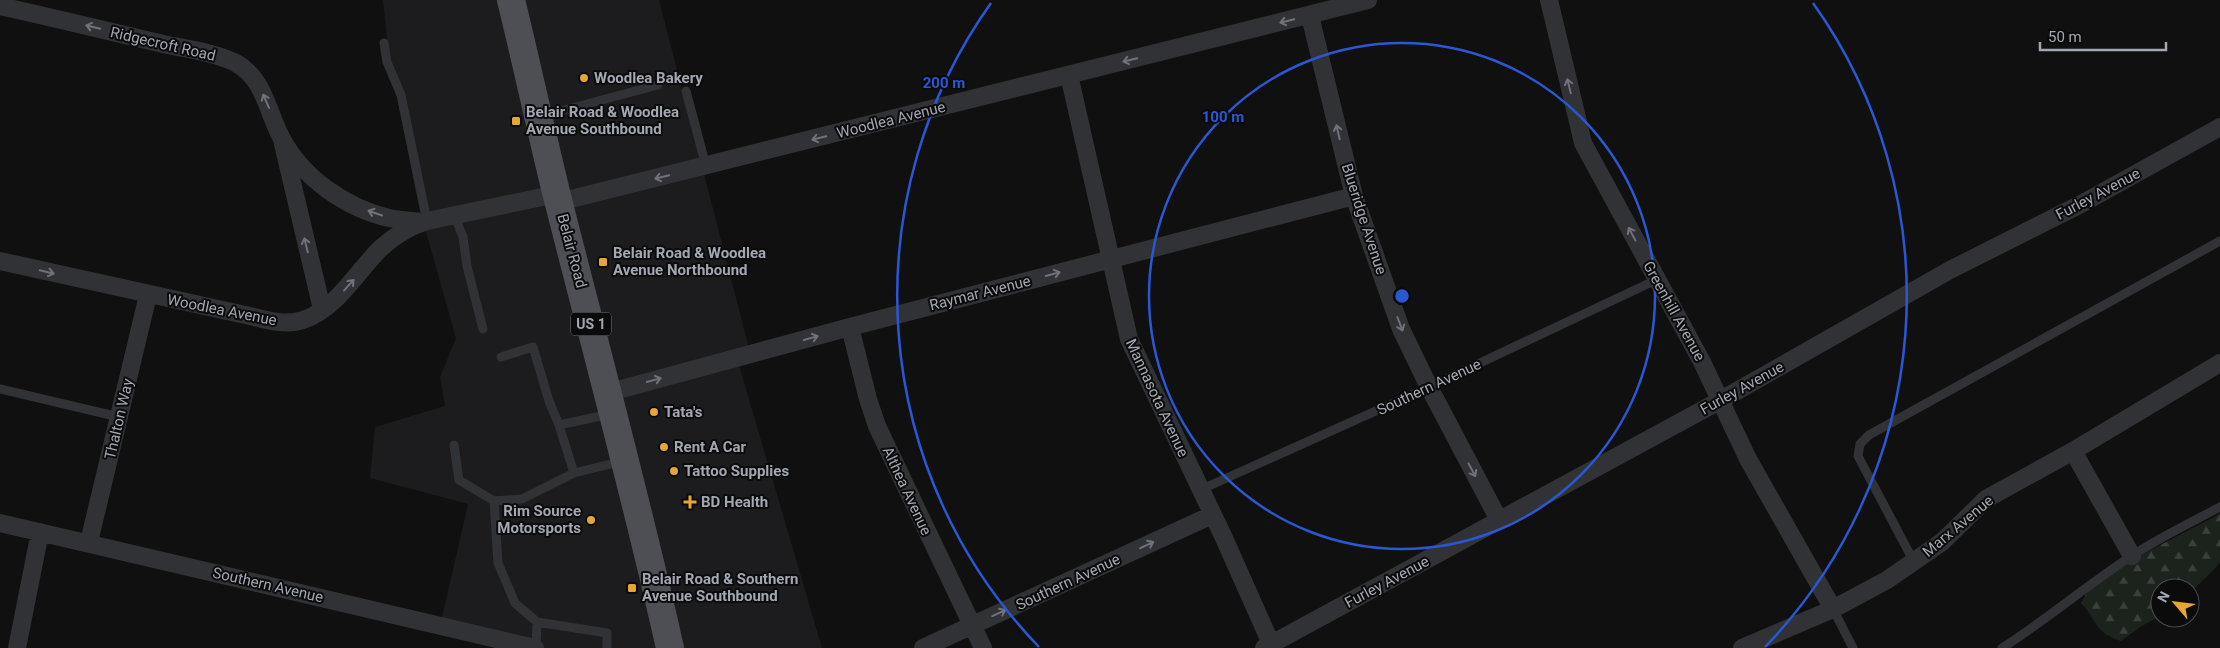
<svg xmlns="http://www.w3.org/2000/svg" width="2220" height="648" viewBox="0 0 2220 648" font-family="Roboto,sans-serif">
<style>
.built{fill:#1c1c1e}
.forest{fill:url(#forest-firs)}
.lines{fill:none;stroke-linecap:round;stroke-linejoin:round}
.lane{stroke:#313236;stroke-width:9}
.street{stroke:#313236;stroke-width:18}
.primary{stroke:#4d4f54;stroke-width:28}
.oneway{stroke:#6f727a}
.ring{fill:none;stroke:#2a57d4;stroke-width:2.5}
.poi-dot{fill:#e4a634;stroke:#0b0b0c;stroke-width:2}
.labels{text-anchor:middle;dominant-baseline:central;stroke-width:4;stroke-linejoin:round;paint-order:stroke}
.shield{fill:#0b0b0c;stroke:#757880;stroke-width:1}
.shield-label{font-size:14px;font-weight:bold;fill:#a2a7b1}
.street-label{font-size:15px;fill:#a2a7b1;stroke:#0b0b0c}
.poi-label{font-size:15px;font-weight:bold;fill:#a2a7b1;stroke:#0b0b0c;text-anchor:start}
.centre{fill:#2a57d4;stroke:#0b0b0c;stroke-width:2.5}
.ring-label{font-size:15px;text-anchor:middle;font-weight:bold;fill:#2a57d4;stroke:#0b0b0c;stroke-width:4;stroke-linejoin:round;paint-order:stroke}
</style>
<defs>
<pattern id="forest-firs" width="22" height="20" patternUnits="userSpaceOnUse" patternTransform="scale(1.25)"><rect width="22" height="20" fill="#1c231d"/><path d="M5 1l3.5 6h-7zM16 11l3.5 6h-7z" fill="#3a403b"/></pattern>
</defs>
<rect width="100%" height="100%" fill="#101011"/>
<!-- built -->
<path class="built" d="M383 0H659L750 352 736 355 822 648H512L441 622 468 504 370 478 375 427 445 406 440 377 456 338 419 207 389 58Z"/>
<!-- forest -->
<path class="forest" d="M2220 514V563L2190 593V588H2160V616L2140 627 2121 641C2092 631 2100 623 2081 603L2089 589 2141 555Z"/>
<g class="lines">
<!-- lane -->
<path class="lane" d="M384 43 387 62 401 95 427 221
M686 91 706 166
M542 116 658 85
M454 215 463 237 467 266 483 329
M501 357 533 347 549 401 559 425
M0 389 119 417
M610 414 559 425 574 473 623 461
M454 445 459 480 494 501 522 499 574 473
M1200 490 1429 387 1656 280
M494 501 498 563 515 603 537 622 607 633V648
M1914 562 1858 456 1860 444 1869 435 2220 241
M1833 609 1853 648
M536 648 537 622
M2002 648C2046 620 2086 586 2130 557 2158 538 2190 523 2220 507"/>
<!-- street -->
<path class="street" d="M1549 0 1583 143 1702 362 1748 459 1833 609
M0 6C54 18 108 31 163 44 186 49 214 52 236 63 265 79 267 112 282 139 303 178 346 208 389 218 400 220 412 221 423 222
M1310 16 1354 196 1401 329 1429 387 1499 520
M1069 75 1129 339 1224 538 1273 648
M283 144 322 309
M559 202 1368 0
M0 261 250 316C267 320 286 326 303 320 337 309 357 271 381 248 394 236 411 226 427 221L557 194
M850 327 868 399 877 426 983 648
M607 393 850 327 1354 196
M2073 451 2132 556
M0 523 535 648
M89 542 148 295
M17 648 40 532
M923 648 1212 515
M1264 648 1721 400 1950 270 2083 203 2220 127
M1742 648 1833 609 1887 580 1942 542 1986 499 2073 451 2220 363"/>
<!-- primary -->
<path class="primary" d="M511 0C527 65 541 131 557 196 595 346 636 496 670 648"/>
</g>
<!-- one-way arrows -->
<defs><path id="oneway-shaft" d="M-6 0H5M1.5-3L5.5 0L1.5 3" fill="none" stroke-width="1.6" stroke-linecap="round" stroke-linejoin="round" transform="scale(1.25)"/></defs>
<g class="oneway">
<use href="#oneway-shaft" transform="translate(1287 21) rotate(166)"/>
<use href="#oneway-shaft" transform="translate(93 27) rotate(-167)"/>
<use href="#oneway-shaft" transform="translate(1130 60) rotate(166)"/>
<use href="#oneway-shaft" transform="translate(1569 86) rotate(-104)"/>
<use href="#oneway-shaft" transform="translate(266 101) rotate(-114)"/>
<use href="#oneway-shaft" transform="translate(1338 132) rotate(-103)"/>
<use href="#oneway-shaft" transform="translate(819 138) rotate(166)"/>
<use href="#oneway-shaft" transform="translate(662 177) rotate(166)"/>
<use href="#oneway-shaft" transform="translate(375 213) rotate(-161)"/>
<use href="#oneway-shaft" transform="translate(1632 234) rotate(-118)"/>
<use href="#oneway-shaft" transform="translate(306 245) rotate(-104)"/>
<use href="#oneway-shaft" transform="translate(47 272) rotate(13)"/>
<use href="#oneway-shaft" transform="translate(1053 274) rotate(-15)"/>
<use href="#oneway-shaft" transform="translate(349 285) rotate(-48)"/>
<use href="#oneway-shaft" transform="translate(1400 324) rotate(69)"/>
<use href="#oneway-shaft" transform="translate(811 338) rotate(-15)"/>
<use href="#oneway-shaft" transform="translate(654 380) rotate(-15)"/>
<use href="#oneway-shaft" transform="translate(1472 470) rotate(62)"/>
<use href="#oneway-shaft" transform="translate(1147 545) rotate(-25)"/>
<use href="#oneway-shaft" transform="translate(999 613) rotate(-25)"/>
</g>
<!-- distance rings -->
<g class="ring">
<circle cx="1402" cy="296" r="253"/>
<path d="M1039 647A505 505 0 0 1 991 3M1813 3A505 505 0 0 1 1765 647"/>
</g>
<!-- markers -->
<g class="poi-dot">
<circle cx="584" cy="78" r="5"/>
<rect x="511" y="116" width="10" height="10" rx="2.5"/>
<rect x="598" y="257" width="10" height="10" rx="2.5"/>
<circle cx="654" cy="412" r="5"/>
<circle cx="664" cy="447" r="5"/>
<circle cx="674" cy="471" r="5"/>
<path d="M687.5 494.5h5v5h5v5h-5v5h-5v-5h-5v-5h5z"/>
<circle cx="591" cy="520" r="5"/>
<rect x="627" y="583" width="10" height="10" rx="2.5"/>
</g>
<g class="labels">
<!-- shield labels -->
<rect class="shield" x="571" y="312.5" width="40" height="23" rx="4"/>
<g class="shield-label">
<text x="591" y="324">US 1</text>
</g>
<!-- street labels -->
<g class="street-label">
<text transform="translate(163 44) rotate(13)">Ridgecroft Road</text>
<text transform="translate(891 120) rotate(-14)">Woodlea Avenue</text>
<text transform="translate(2098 194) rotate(-28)">Furley Avenue</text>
<text transform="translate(1364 219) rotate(72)">Blueridge Avenue</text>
<text transform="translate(572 251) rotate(75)">Belair Road</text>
<text transform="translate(980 293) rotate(-14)">Raymar Avenue</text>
<text transform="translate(222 310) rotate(11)">Woodlea Avenue</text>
<text transform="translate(1674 311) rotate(61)">Greenhill Avenue</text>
<text transform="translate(1429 387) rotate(-25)">Southern Avenue</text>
<text transform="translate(1742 388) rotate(-29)">Furley Avenue</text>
<text transform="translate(1157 398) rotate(65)">Mannasota Avenue</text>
<text transform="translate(119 419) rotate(-77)">Thalton Way</text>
<text transform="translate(907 491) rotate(65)">Althea Avenue</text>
<text transform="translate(1958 526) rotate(-40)">Marx Avenue</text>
<text transform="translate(1068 582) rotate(-25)">Southern Avenue</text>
<text transform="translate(1387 582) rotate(-28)">Furley Avenue</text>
<text transform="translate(268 585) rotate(13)">Southern Avenue</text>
</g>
<!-- poi labels -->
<g class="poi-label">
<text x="594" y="78">Woodlea Bakery</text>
<text x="526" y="112">Belair Road &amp; Woodlea<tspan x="526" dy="17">Avenue Southbound</tspan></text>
<text x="613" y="253">Belair Road &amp; Woodlea<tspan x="613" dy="17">Avenue Northbound</tspan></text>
<text x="664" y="412">Tata's</text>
<text x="674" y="447">Rent A Car</text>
<text x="684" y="471">Tattoo Supplies</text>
<text x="701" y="502">BD Health</text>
<text x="581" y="511" text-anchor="end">Rim Source<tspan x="581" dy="17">Motorsports</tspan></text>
<text x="642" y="579">Belair Road &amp; Southern<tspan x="642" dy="17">Avenue Southbound</tspan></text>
</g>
</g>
<circle cx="1402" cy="296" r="8" class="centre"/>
<g class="ring-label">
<text x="944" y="88">200 m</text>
<text x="1223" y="122">100 m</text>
</g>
<!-- north arrow -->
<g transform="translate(2175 603) rotate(298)"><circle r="24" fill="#0b0b0c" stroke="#47494e"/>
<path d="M0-4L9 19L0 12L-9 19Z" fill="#e4a634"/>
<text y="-8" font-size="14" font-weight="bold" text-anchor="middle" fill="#a2a7b1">N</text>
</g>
<!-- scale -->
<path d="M2040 42v8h126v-8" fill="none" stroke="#a2a7b1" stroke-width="2.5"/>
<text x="2048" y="42" font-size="15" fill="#a2a7b1" stroke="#0b0b0c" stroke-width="4" paint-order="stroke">50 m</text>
</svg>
